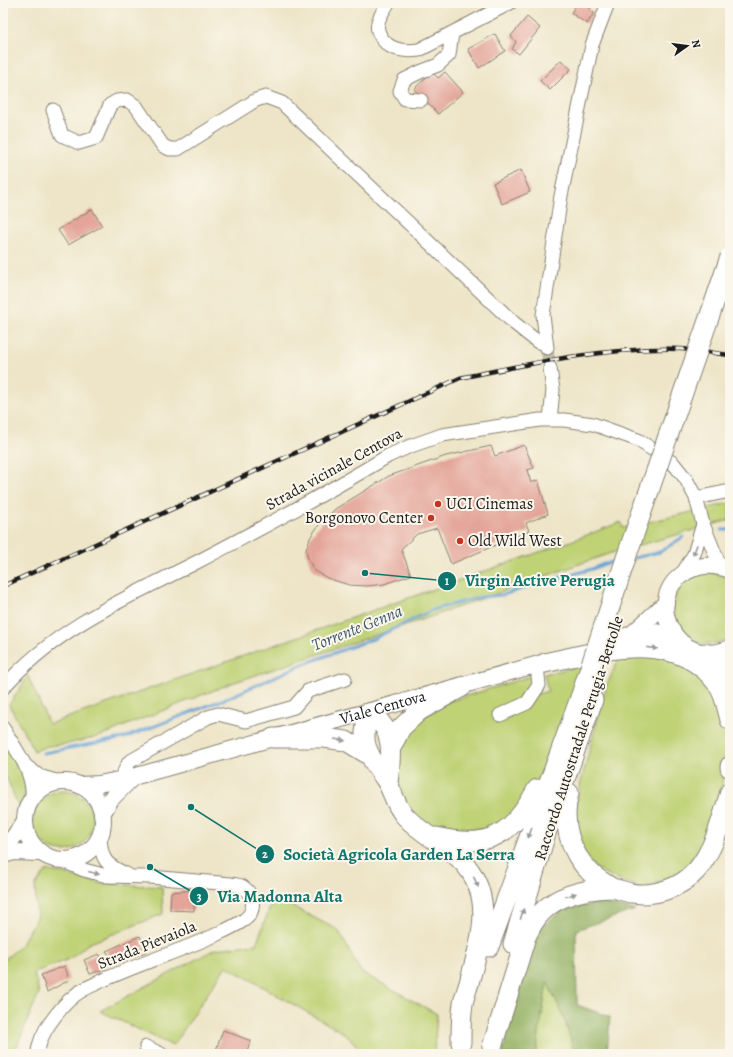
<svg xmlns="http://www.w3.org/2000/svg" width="733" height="1057" viewBox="0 0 733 1057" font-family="Alegreya,serif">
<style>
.green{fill:#bfd276;stroke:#6e7749}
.forest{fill:#97b467;stroke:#5a6842}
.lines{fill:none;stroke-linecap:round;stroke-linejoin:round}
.stream{stroke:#66a1d6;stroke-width:3}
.building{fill:#e4a499}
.minor-tunnel{stroke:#c4bda6;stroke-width:13;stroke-dasharray:13 6;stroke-linecap:butt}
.minor-casing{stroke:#858072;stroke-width:15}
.major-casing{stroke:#858072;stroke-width:18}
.highway-casing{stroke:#858072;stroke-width:21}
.minor{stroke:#fff;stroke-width:13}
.major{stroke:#fff;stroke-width:16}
.highway{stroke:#fff;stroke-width:19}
.rail-casing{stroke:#1c1c1c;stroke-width:4.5}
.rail{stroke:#fbf7ec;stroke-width:3;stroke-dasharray:9;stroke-linecap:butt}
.highway-bridge-casing{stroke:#858072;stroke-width:21;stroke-linecap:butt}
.highway-bridge{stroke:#fff;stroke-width:19}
.oneway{fill:#999}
.poi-dot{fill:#c8321e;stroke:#fbf7ec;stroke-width:1.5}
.labels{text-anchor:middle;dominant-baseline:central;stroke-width:4;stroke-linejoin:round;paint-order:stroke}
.street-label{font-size:16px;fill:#1c1c1c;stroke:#fbf7ec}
.poi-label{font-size:16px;fill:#1c1c1c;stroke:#fbf7ec;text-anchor:start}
.water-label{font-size:17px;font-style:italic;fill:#3d5870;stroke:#fbf7ec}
.leader{fill:none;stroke:#0f766e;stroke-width:1.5}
.callout-dot{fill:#0f766e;stroke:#fbf7ec;stroke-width:1.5}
.mark-label{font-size:12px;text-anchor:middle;font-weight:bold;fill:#fff}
.callout-label{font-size:17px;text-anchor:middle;font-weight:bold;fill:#0f766e;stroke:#fbf7ec;stroke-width:4;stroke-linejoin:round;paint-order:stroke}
</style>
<rect width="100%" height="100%" fill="#fbf7ec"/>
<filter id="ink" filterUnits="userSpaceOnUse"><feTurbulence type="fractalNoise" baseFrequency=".025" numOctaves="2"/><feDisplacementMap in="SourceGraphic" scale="8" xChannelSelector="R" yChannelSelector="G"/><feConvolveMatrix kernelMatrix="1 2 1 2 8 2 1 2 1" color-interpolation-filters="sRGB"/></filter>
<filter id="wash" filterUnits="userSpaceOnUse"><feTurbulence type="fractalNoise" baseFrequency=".012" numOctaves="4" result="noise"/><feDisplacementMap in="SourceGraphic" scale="16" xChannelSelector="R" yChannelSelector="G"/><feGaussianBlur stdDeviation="0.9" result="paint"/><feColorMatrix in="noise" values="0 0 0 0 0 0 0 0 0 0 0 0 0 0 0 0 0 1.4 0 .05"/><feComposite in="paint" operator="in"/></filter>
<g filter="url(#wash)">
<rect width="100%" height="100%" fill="#eee5c8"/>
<!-- green -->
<path class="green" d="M730 503V520L608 554 433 616 232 683 122 727 102 736 67 744 48 746 34 751 9 705 28 676 49 724 571 541 621 522 623 528Z
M707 572 718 574 730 579V638C675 666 647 586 707 572Z
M654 654 680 662 710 687 726 723V751L720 799 704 845 678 875 644 888 618 880 594 867 575 838 573 812 606 687 619 658Z
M585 665 536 785 511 820 486 834 456 839 425 826 404 802 393 772 401 745 414 723 447 702 531 676 538 694 548 691 544 674Z
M3 741 7 745 25 773 26 791 19 809 7 778 3 779Z
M33 821a30 30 0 1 1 60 0a30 30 0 1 1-60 0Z
M47 870 101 883 162 887 163 914 88 944 71 958 34 973 39 993 16 1048 18 1054H3V961L20 946 37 918 35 886Z
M274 897 338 930 361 972 437 1014 434 1054H364L347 1035 226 966 173 1046 100 1011 215 949 256 944Z
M547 981 563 1015 575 1054H536Z"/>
<!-- forest -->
<path class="forest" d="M600 903 635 910 576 930 577 1005 610 1017 607 1054H575L563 1015 547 982 536 1054H502L537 930 563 910Z"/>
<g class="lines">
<!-- stream -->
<path class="stream" d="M722 530H730
M634 558 660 552 683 537
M43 753 124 738 230 697 301 665 373 639 432 610 481 597 503 595 533 585 592 569 604 564 619 561"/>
</g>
<g id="blocks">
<!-- building -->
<path class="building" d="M577 3H594L589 10 594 13 587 24 571 13Z
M527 17 540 28 519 54 512 49 516 42 511 36Z
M495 34 505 51 479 68 468 49Z
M561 60 571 69 550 90 540 81Z
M432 72 438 78 445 72 463 92 438 114 414 89Z
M521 170 530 192 502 204 493 183Z
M92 209 102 226 68 245 58 230Z
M524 445 534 468 527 470 531 483 538 480 548 514 526 523 529 531 451 564 437 528 417 534 401 549 411 575 384 584 367 586 349 585 327 578 314 570 308 559 306 550 310 538 318 526 335 509 389 476 446 456 491 446 495 456Z
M194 890V911L170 910 171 892Z
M140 936 146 952 116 963 106 951Z
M99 954 106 969 90 974 84 960Z
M65 966 69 980 47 992 41 975Z
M223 1030 251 1041 246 1054H227L216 1050Z"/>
</g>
</g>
<g filter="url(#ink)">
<use href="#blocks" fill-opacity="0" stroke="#858072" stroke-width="1"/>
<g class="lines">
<!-- minor-tunnel -->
<path class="minor-tunnel" d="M547 348 550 368"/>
<defs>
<path id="minor" d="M388 3C385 9 379 16 378 23 377 27 378 32 380 35 387 50 404 52 419 50L510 3
M421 100 405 99 400 91 404 80 420 72 438 65 449 55 452 33
M53 110 62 135 79 143 96 138 110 105 117 101 127 100 136 106 163 146 170 149H178L256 100 266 97 282 103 514 323 538 342 546 343
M547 348 543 315 561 196 592 45 608 3
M550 368 553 390 550 420
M696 498 730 491
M682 574 694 554 703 524
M3 688C55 628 128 597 197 562 262 528 326 494 388 456L408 447 442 435 540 420H564L593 424 638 440 673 463 686 479 696 498 703 524 720 566
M500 715 527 703 539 685 537 666
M3 728C16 750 35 773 32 800
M26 766 39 776 59 782
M120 780 129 762 208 717 218 714 246 721 294 707 308 691 345 679
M100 836C101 861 106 865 128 875
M146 1047 161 1054
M38 1054C38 1044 44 1031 50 1023 57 1013 64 1004 74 996 83 988 96 984 106 979 141 963 177 952 211 937 222 932 234 927 244 920 256 912 255 895 243 887 240 885 235 885 231 884L150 877 107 876 84 870 61 860"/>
<g id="major">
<path d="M730 570C714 564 701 564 686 572 641 598 676 672 730 648"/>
<path d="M632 634 666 603"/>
<path d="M596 646 632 634 656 632 677 639"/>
<circle cx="64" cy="821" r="39"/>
<path id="s1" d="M80 785 99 784 133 777 557 659"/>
<path d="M102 814 111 799 133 777"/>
<path d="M3 848 13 838 25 821"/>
<path d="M3 855 14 852 41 853"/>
</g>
<path id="highway" d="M705 653 721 663 730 677
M545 663C601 651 678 627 718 685 725 695 727 709 730 720
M273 738H324L346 741 369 755
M391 748 401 728 419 711 462 687
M730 766V768
M388 783C390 763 395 739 381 723 378 719 373 716 369 713 359 744 368 754 385 779 393 790 394 804 405 816 428 842 464 849 478 886 490 918 477 952 469 983 467 990 464 997 463 1004 461 1017 461 1030 461 1043
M569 793C561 822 570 853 591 873 597 879 605 883 612 888
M436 837C488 850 513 835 537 789
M513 944 547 830 593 700
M489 947 581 695
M492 1047 526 937C530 928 535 918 543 911 560 894 587 889 610 888 617 888 624 892 631 893 654 897 681 888 697 870 715 848 722 818 730 792"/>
</defs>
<!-- minor casing -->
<use href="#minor" class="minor-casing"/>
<!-- major casing -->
<use href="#major" class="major-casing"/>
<!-- highway casing -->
<use href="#highway" class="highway-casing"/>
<!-- minor -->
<use href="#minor" class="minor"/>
<!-- major -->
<use href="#major" class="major"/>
<!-- highway -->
<use href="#highway" class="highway"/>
<defs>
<path id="rail" d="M3 586 460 378C532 363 607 347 681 349 697 350 714 353 730 355"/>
</defs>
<!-- rail casing -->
<use href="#rail" class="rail-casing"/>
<!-- rail -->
<use href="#rail" class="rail"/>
<defs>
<path id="highway-bridge" d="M581 695 629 549 730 257"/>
</defs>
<!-- highway-bridge casing -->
<use href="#highway-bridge" class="highway-bridge-casing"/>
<!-- highway-bridge -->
<use href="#highway-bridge" class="highway-bridge"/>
</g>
<!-- one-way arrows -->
<defs><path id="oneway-solid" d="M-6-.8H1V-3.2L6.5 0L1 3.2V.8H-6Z"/></defs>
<g class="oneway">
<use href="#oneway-solid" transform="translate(695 550) rotate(111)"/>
<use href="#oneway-solid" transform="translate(652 648) rotate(6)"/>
<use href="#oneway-solid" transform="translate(340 740) rotate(9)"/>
<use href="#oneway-solid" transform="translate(530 833) rotate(110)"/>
<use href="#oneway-solid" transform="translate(94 873) rotate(15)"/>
<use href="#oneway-solid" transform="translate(476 882) rotate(65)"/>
<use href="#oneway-solid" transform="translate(571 895) rotate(-18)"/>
<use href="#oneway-solid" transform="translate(522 914) rotate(-73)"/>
</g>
</g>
<!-- markers -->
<g class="poi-dot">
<circle cx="438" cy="504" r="4"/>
<circle cx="431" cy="518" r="4"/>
<circle cx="460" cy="541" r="4"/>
</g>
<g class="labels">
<!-- street labels -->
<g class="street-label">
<text transform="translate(334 469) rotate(-29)">Strada vicinale Centova</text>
<text stroke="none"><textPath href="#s1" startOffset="313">Viale Centova</textPath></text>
<text transform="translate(579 738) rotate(-72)">Raccordo Autostradale Perugia-Bettolle</text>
<text transform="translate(147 945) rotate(-22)">Strada Pievaiola</text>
</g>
<!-- poi labels -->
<g class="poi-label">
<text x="446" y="504">UCI Cinemas</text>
<text x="423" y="518" text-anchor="end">Borgonovo Center</text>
<text x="468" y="541">Old Wild West</text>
</g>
<!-- water labels -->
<g class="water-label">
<text transform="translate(357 628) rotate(-22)">Torrente Genna</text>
</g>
</g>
<!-- callouts -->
<path class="leader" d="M365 573L447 581M191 807L265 854M150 867L199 896"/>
<g class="callout-dot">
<circle cx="365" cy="573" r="4"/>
<circle cx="191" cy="807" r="4"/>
<circle cx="150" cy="867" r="4"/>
<circle cx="447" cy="581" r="10"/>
<circle cx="265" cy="854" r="10"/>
<circle cx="199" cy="896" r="10"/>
</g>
<g class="mark-label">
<text x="447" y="585">1</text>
<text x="265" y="858">2</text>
<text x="199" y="901">3</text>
</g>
<g class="callout-label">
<text x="540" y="586">Virgin Active Perugia</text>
<text x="399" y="860">Società Agricola Garden La Serra</text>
<text x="280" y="902">Via Madonna Alta</text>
</g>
<!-- margin -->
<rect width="733" height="1057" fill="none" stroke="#fbf7ec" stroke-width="16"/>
<!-- north arrow -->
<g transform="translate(687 46) rotate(76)" stroke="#fbf7ec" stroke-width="3" paint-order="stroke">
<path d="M0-3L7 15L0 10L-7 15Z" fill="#1c1c1c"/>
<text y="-6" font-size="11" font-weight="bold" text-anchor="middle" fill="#1c1c1c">N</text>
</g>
</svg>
